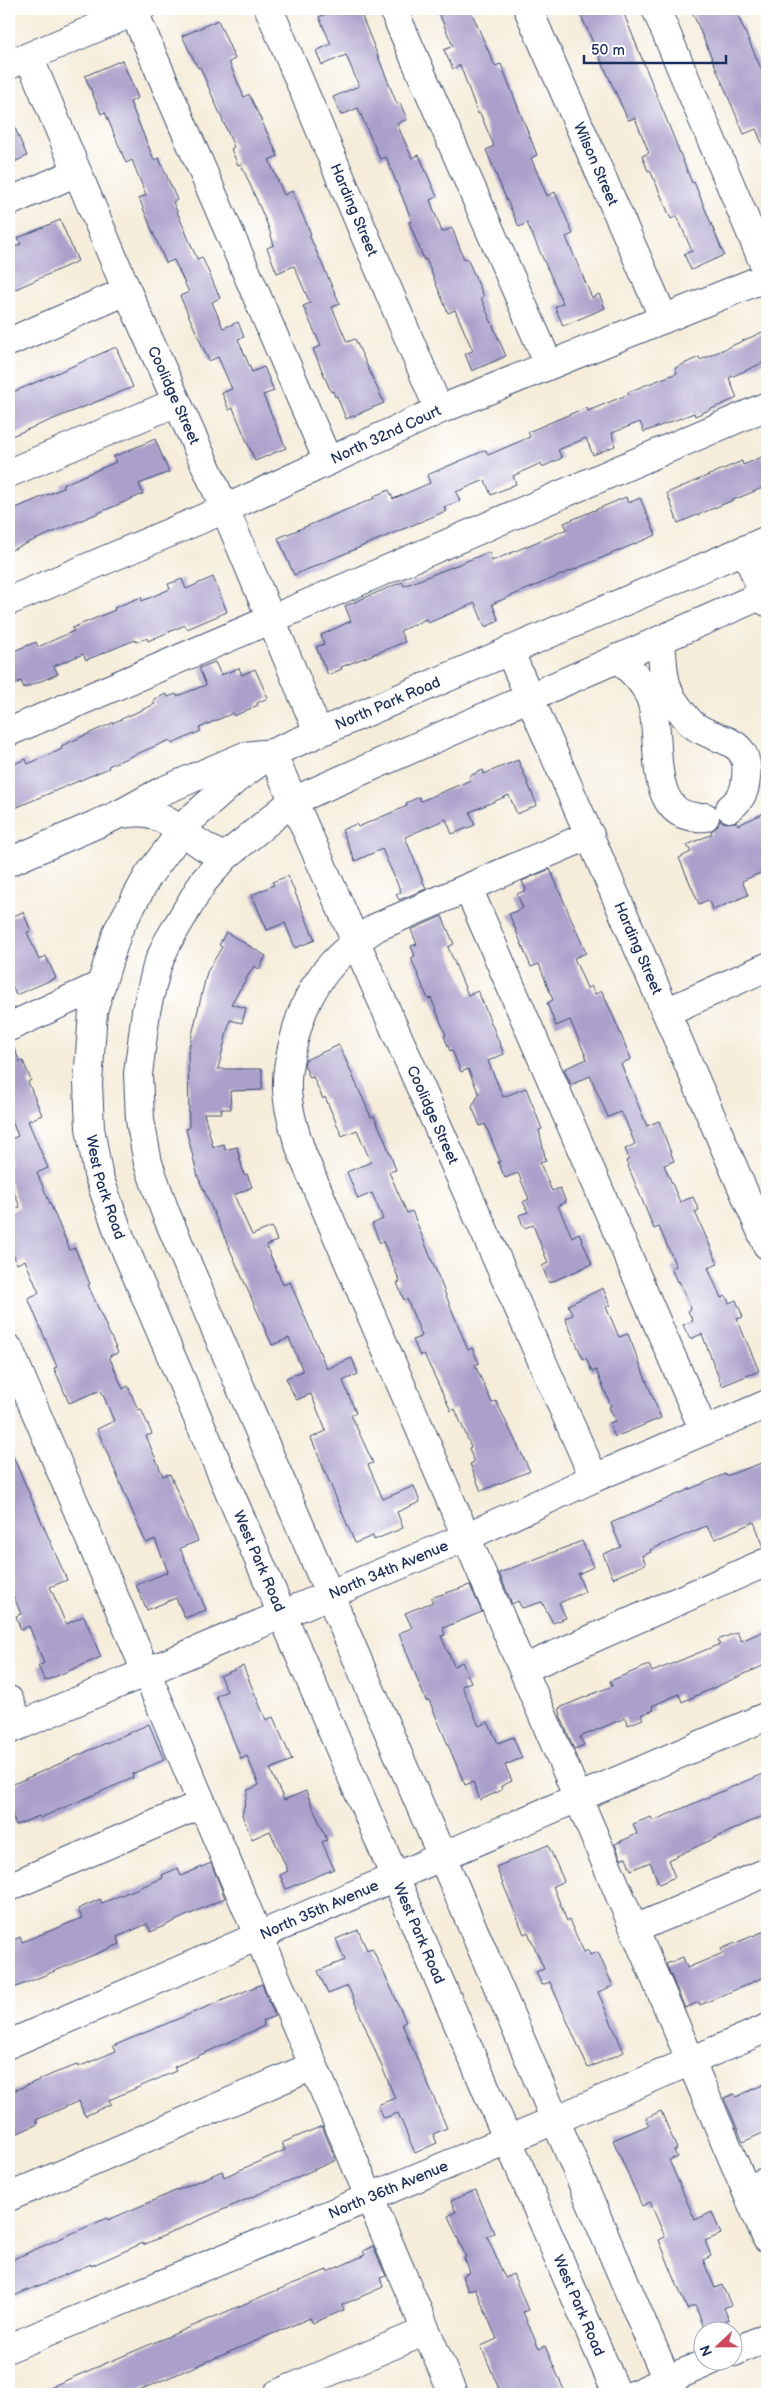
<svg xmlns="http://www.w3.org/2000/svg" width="776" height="2403" viewBox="0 0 776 2403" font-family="'Balsamiq Sans',sans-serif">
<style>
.building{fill:#aba0cb}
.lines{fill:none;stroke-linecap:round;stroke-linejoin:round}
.minor-casing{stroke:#3c4c71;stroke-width:30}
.minor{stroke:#fff;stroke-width:28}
.labels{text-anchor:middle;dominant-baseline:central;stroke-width:4.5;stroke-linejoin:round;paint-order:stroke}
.street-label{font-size:15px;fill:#1b2f5e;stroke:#fff}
</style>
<rect width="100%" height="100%" fill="#fff"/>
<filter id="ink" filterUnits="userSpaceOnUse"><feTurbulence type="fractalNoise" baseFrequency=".02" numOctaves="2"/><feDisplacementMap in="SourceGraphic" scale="10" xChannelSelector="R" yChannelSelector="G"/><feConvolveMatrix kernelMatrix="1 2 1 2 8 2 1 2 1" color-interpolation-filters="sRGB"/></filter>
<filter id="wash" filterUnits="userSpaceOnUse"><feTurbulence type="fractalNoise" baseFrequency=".0096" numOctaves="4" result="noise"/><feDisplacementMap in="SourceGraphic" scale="20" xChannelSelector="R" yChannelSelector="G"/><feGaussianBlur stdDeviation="1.12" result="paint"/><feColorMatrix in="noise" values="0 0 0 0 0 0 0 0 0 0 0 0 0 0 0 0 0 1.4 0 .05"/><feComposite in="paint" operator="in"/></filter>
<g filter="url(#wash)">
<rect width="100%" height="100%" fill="#f5edda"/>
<g id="blocks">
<!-- building -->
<path class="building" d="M337 9H359L397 104 400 103 407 119 397 124 412 158 419 155 437 197 430 200 442 232 452 228 464 259 467 258 484 297 481 298 506 356 472 371 465 354 473 351 455 310 448 313 426 259 424 260 409 222 412 221 386 157 380 159 358 108 341 115 333 97 359 86 346 55 322 65 316 51 331 44 319 17Z
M437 9H470L495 66 501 64 537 155 531 158 547 196 555 192 573 234 566 237 592 298 599 294 605 308 563 326 555 307 563 303 527 223 519 227 505 196 486 150 494 146 480 113 478 114 460 65 453 69 444 50 453 46Z
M578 9H622L692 183 694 182 724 255 691 270 684 254 692 251 677 216 671 219 650 170 648 171 642 156 649 153 635 118 628 120Z
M691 9H735L767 82V155L756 129 744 134Z
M218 20 235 59 229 62 244 97 249 94 278 156 269 160 284 195 292 191 311 234 309 235 340 304 332 307 347 342 355 339 384 403 346 419 337 396 335 397 333 391 331 392 313 349 321 346 303 306 310 303 294 266 277 273 267 248 274 245 268 226 241 164 238 165 231 149 234 147 200 67 198 68 182 36Z
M122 60 138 98 130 102 154 160 159 158 177 200 173 202 197 259 202 257 220 298 212 302 223 328 238 322 244 337 238 339 252 372 264 367 274 391 263 395 286 448 255 461 233 408 229 410 222 393 232 389 218 357 209 361 180 296 189 292 174 260 166 263 154 235 139 198 146 195 132 160 126 163 105 112 101 114 85 76Z
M9 114 27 156 12 163 9 154Z
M60 220 78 261 9 292V249L21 244 18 238Z
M767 330V361L729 378 737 398 695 416 694 413 644 432 640 422 612 433 615 446 593 455 586 438 558 450 562 458 542 467 541 463 513 476 516 484 491 495 485 480 456 492 460 501 444 507 446 511 294 575 278 538 375 498 374 496 389 490 393 499 430 483 427 475 486 450 488 455 530 437 528 432 587 407 588 411 629 394 628 392 677 373 675 368 699 357 700 360Z
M116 347 133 387 9 437V394Z
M155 439 169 472 139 484 143 494 9 551V511L63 488 62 485 116 462 113 457Z
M762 457 767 469V486L678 523 667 493 742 461 743 465Z
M626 497 628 503 640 498 656 535 492 604 499 621 485 627 475 603 428 623 426 619 400 631 405 642 341 667 342 669 328 675 316 647 324 644 321 635 351 621 345 606 402 582 404 586 489 552 492 561 567 529 564 523Z
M213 577 227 612 187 629 185 625 148 641 147 638 136 642 135 640 86 660 83 654 54 666 58 674 24 688 21 681 9 686V653L36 642 38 647 74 631 72 628 115 610 114 608 141 597 142 601 170 589 168 584 182 579 186 589Z
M215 662 221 675 239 668 242 675 255 669 268 698 257 703 258 705 234 716 233 713 199 728 201 731 172 744 170 740 108 766 109 768 15 808 9 793V766L26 759 28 764 62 749 61 746 155 704 153 700 166 694 168 697 176 694 177 696 206 685 199 668Z
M518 760 537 805 517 814 509 795 470 812 475 825 452 834 446 819 405 837 426 889 399 900 396 894 401 892 382 849 355 861 342 830 356 824 358 827 407 806 406 803 419 797 421 801 471 780 469 776 483 770 484 774Z
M767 812V870L742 881 748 895 713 910 708 900 699 904 679 858 691 852 687 845 712 834 711 831 717 827 720 820 725 823 736 822 738 825Z
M550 869 586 953 574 958 587 988 591 986 595 994 602 991 614 1018 631 1059 621 1064 647 1126 659 1121 674 1161 664 1165 680 1202 693 1197 699 1210 695 1212 718 1264 708 1268 721 1298 726 1296 729 1303 736 1300 743 1317 737 1319 759 1371 722 1386 702 1334 690 1339 683 1325 693 1321 688 1311 691 1309 679 1281 677 1282 671 1268 676 1266 659 1227 654 1229 626 1161 629 1159 625 1149 635 1144 624 1117 620 1112 608 1117 590 1076 571 1085 564 1069 587 1059 570 1020 556 1026 547 1003 553 1000 539 964 531 967 509 914 523 908 517 894 526 890 522 881Z
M288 876 315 940 295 948 285 923 267 930 252 895 274 885 272 882Z
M23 912 31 931 27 932 39 960 46 956 56 978 16 995 9 978V918Z
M442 916 454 944 448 947 468 995 478 991 504 1054 488 1061 503 1097 526 1088 542 1129 539 1130 546 1161 540 1163 552 1191 560 1188 566 1202 558 1206 572 1237 579 1233 592 1264 549 1283 542 1266 548 1263 533 1225 524 1228 519 1215 528 1212 523 1202 529 1199 518 1173 505 1178 498 1162 500 1161 485 1124 480 1126 472 1107 479 1094 468 1069 461 1072 452 1050 450 1051 444 1036 446 1035 431 998 428 999 411 958 415 956 411 946 417 944 411 930Z
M226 932 266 956 259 969 254 966 231 1004 246 1008 242 1023 230 1020 218 1069H262V1090L230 1091 231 1109H221L222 1113H204L213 1147 224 1144 225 1150 237 1147 244 1175 247 1174 252 1187 234 1195 252 1235 272 1227 277 1241 266 1245 283 1285 290 1282 327 1369 352 1358 358 1374 343 1381 356 1413 351 1415 373 1463 368 1465 383 1499 414 1486 420 1502 397 1512 403 1528 374 1540 373 1536 355 1543 311 1438 326 1431 311 1394 296 1400 286 1378 303 1371 289 1338 272 1345 198 1177 186 1129 189 1128 188 1052 207 972 222 947 219 945Z
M9 1042H11L20 1062 23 1061 31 1080 28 1082 42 1115 28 1121 48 1168 37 1173 70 1250 75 1248 90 1284 88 1285 118 1353 109 1356 123 1389 128 1386 138 1410 141 1409 152 1434 146 1436 163 1476 170 1474 198 1541 180 1548 206 1610 185 1618 176 1598 147 1610 136 1585 168 1572 155 1539 146 1543 97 1429 114 1421 101 1390 69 1403 54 1368 57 1367 28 1298 39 1293 25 1260 17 1264 9 1244V1212L20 1207 9 1180V1140L18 1136 9 1114Z
M339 1045 371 1117 374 1116 384 1138 396 1170 389 1172 407 1213 412 1211 468 1350 472 1348 479 1363 475 1365 492 1403 496 1401 530 1471 481 1491 470 1464 474 1462 469 1448 471 1447 455 1409 451 1411 424 1354 420 1356 413 1340 422 1336 407 1299 404 1300 397 1283 400 1282 383 1241 380 1243 372 1224 383 1219 372 1193 358 1199 347 1172 371 1162 357 1130 342 1136 325 1097 323 1099 313 1077 310 1078 304 1065 305 1060Z
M603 1288 610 1305 606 1307 619 1337 628 1334 661 1418 615 1437 609 1423 615 1421 609 1407 611 1406 596 1370 592 1372 586 1358 583 1359 565 1318 573 1315 568 1305Z
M9 1447 67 1580 50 1587 66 1624 84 1616 101 1657 45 1681 38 1666 44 1663 29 1626 21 1630 16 1616 21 1614 9 1585Z
M767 1461V1547H764L754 1522 715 1539 706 1526 650 1550 651 1552 642 1556 646 1564 613 1578 603 1554 621 1547 611 1523 725 1474 726 1476Z
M582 1541 593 1567 578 1574 585 1592 559 1603 566 1618 553 1623 542 1602 522 1608 518 1601 512 1604 499 1573Z
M470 1585 482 1612 443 1628 445 1635 441 1636 454 1666 462 1662 471 1682 462 1686 479 1726 488 1722 498 1743 513 1737 522 1758 505 1765 512 1781 501 1786 502 1790 480 1800 473 1782 465 1785 429 1700 426 1701 399 1633 412 1628 405 1613 433 1602 431 1598Z
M767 1630V1664L682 1702 679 1694 652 1706 654 1710 641 1715 643 1719 628 1725 625 1718 580 1737 584 1745 574 1749 560 1715H561L559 1708 612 1686 610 1681 649 1665 652 1672 720 1644 718 1640 737 1632 741 1641Z
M243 1666 266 1720 273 1717 292 1760 270 1769 284 1800 306 1791 327 1840 322 1842 334 1869 286 1889 280 1875 288 1871 270 1831 252 1839 242 1815 248 1790 259 1785 247 1756 241 1759 216 1696 227 1691 220 1676Z
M149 1724 164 1760 132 1774 133 1778 40 1818 39 1816 16 1825 9 1809V1786Z
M760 1775H764L767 1784V1814L668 1860 675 1877 659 1884 650 1862 631 1870 626 1857 621 1859 615 1844 637 1834 633 1824 651 1817 653 1821Z
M548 1845 564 1881 553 1886 567 1921 569 1920 584 1952 588 1950 590 1955 598 1952 613 1986 598 1992 624 2052 588 2068 550 1982 542 1985 536 1972 544 1969 528 1932 524 1934 496 1867Z
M211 1863 225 1898 151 1932 147 1924 117 1937 120 1944 9 1990V1942L20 1937 22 1942 82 1918 78 1909 100 1899 102 1903 163 1878 162 1875 178 1868 181 1876Z
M358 1930 367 1950 372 1948 392 1990 406 2022 402 2024 447 2128 433 2134 437 2143 415 2153 398 2113 384 2118 378 2105 395 2098 348 1986 328 1994 318 1971 345 1960 336 1939Z
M767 1930V1976L700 2005 699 2002 685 2008 666 1964 683 1957 687 1968 723 1953 721 1949Z
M262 1984 275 2016 262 2021 264 2026 174 2067 176 2071 109 2100 111 2104 85 2116 79 2101 36 2120 38 2124 9 2137V2093L55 2073 77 2065 78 2067 116 2051 113 2046Z
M767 2083V2131L743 2142 724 2098 734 2094 736 2097Z
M661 2111 677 2149 674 2151 677 2157 669 2160 695 2220 712 2212 721 2234 705 2241 711 2256 703 2260 715 2288 722 2285 731 2305 724 2308 729 2320 705 2330 695 2305 687 2309 659 2240 665 2237 650 2202 642 2206 613 2140 649 2125 646 2118Z
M322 2126 336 2160 143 2245V2243L91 2266V2264L9 2298V2261L107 2218 108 2220 222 2171 224 2177 285 2150 282 2143Z
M476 2190 494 2233 487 2236 505 2278 513 2274 528 2310 523 2312 539 2349 545 2346 564 2390 554 2394H501L481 2346 497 2339 475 2288 468 2291 462 2276 470 2272 464 2258 466 2257 448 2216 456 2212 451 2201Z
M373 2246 386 2276 380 2278 383 2287 342 2305 344 2310 313 2323 310 2318 130 2394H34L275 2291 327 2270V2272L365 2255 363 2251Z"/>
</g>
</g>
<g filter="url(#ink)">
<use href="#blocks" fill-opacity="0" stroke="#3c4c71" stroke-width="1"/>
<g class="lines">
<defs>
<g id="minor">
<path id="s1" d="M269 9 439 410"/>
<path d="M393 9 549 365"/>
<path id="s2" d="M528 9 664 319"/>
<path d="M656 9 767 271"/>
<path d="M134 12 328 461"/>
<path id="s3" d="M29 57 127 291 225 509 318 732"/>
<path d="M9 65 141 9"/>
<path d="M9 202 77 172"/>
<path d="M9 342 127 291"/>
<path d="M9 473 177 402"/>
<path d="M745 550 767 602"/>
<path id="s4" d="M9 601 225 509 439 410 767 277"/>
<path d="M661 640C663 661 662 685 675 703 680 710 686 718 692 724 715 743 751 735 746 778 745 792 741 799 730 808"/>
<path id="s5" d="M509 650 767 1245"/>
<path d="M618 658C631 671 645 682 651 700 664 738 643 822 705 817"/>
<path d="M9 732 767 406"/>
<path id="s6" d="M272 753 235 780 190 820 148 876 118 930 93 1011 88 1083 90 1128 98 1174 120 1237 617 2394"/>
<path id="s7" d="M272 753 594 1478"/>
<path d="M120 814C130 813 142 811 151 814 179 823 198 848 225 857"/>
<path d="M590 835 377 927C332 956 306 987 294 1040 290 1055 286 1073 287 1089 288 1112 295 1134 303 1156L767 2239"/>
<path id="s8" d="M9 862 120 814 160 792 245 756 272 753 767 540"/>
<path d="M468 888 704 1431"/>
<path d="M666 1012 767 967"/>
<path d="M9 1027 101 985"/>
<path d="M9 1349 453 2394"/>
<path d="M523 1669 767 1562"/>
<path d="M9 1700 20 1725"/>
<path id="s9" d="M9 1730 466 1537 594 1478 767 1404"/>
<path d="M9 1887 202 1804"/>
<path d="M635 1929 767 1872"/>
<path id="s10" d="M9 2044 767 1716"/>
<path d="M746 2190 767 2181"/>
<path d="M9 2197 313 2066"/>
<path id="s11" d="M9 2348 555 2120 767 2028"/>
<path d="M734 2352 767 2337"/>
<path d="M277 2394 426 2331"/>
<path d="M635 2394 713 2360"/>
<path d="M673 2394 166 1214 148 1163 140 1120 138 1074 146 1011 157 966 167 943 203 882 225 857 293 801 767 593"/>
</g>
</defs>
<!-- minor casing -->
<use href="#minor" class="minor-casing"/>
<!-- minor -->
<use href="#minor" class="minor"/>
</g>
</g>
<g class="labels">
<!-- street labels -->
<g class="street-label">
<text stroke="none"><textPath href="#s2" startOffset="169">Wilson Street</textPath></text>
<text stroke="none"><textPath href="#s1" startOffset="218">Harding Street</textPath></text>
<text stroke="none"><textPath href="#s3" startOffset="368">Coolidge Street</textPath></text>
<text stroke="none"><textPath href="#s4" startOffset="412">North 32nd Court</textPath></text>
<text stroke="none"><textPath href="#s8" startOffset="412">North Park Road</textPath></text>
<text stroke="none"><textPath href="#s5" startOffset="325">Harding Street</textPath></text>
<text stroke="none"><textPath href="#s7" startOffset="396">Coolidge Street</textPath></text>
<text stroke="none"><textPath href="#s6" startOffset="501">West Park Road</textPath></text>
<text stroke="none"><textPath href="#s6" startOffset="906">West Park Road</textPath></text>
<text stroke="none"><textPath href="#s9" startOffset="412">North 34th Avenue</textPath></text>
<text stroke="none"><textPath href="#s10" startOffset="338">North 35th Avenue</textPath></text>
<text stroke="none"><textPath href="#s6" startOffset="1311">West Park Road</textPath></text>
<text stroke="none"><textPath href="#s11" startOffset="411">North 36th Avenue</textPath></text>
<text stroke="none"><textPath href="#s6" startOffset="1716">West Park Road</textPath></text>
</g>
</g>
<!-- margin -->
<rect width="776" height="2403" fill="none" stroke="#fff" stroke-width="30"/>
<!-- north arrow -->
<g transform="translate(718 2346) rotate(248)"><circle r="24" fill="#ffffff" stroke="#a4acbf"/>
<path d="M0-4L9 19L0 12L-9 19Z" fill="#d1495b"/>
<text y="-8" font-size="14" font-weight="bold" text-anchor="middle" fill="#1b2f5e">N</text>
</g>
<!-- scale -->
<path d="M584 55v8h142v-8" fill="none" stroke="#1b2f5e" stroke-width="2.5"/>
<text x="591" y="55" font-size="15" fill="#1b2f5e" stroke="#ffffff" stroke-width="4" paint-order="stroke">50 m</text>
</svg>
